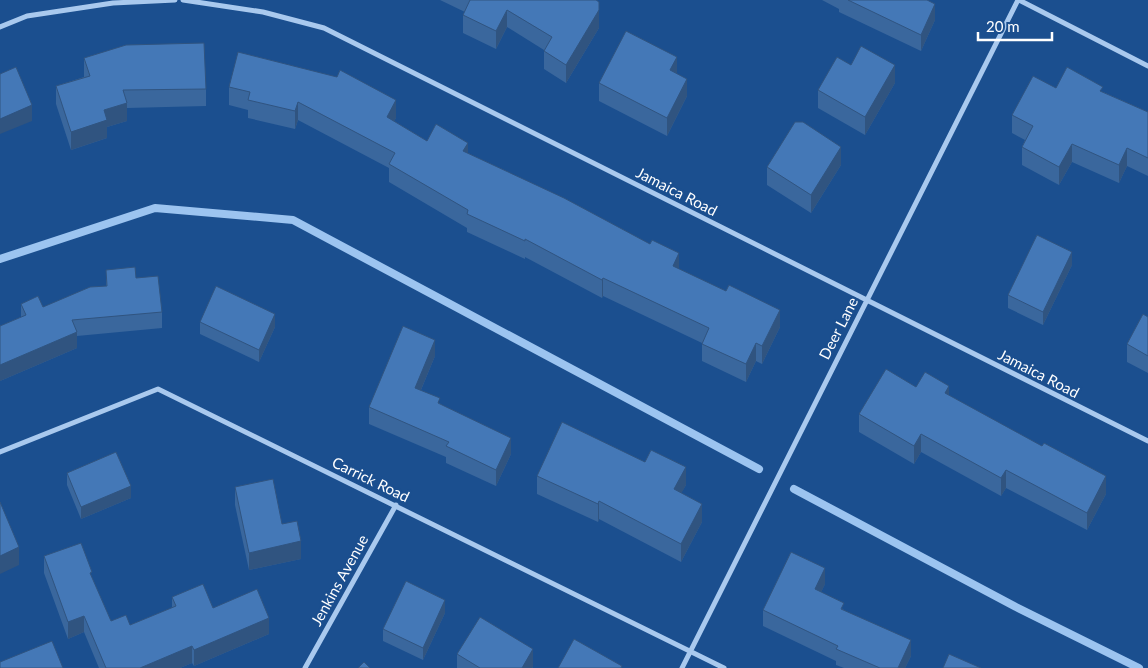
<svg xmlns="http://www.w3.org/2000/svg" width="1148" height="668" viewBox="0 0 1148 668" font-family="Lato,sans-serif">
<style>
.lines{fill:none;stroke-linecap:round;stroke-linejoin:round}
.stream{stroke:#9cc4f0;stroke-width:8}
.street{stroke:#a9c9ee;stroke-width:5}
.wall{fill:#3a679d}
.shaded-wall{fill:#305480}
.building{fill:#4478b7;stroke:#305480}
.labels{text-anchor:middle;dominant-baseline:central;stroke-width:4.5;stroke-linejoin:round;paint-order:stroke}
.street-label{font-size:15px;fill:#fff;stroke:#1b4f8f}
</style>
<rect width="100%" height="100%" fill="#1b4f8f"/>
<g class="lines">
<!-- stream -->
<path class="stream" d="M0 259 155 208 293 220 759 469
M794 489 1016 607 1139 668"/>
<!-- street -->
<path class="street" d="M183 0 263 12 324 28 1148 441
M1019 0 1148 66
M0 27 27 16 113 3 175 0
M0 452 158 389 724 668
M305 668 396 505
M682 668 1018 0"/>
</g>
<!-- wall -->
<path class="wall" d="M440 0H596L599 28 566 83 544 69V50L507 27 496 49 463 33V15L465 12Z
M822 0H927L935 20 921 51 839 12V9Z
M84 58 206 89V106L127 108V121L107 127V138L71 150 56 104V86L84 77Z
M599 83 687 96 667 136 599 101Z
M895 83 865 135 818 108V90Z
M229 87 396 118 394 121 427 141 468 153 679 269 780 327 762 364 756 361 746 382 702 361V343L603 296 602 298 525 257V259L467 232V228L389 182V168L298 120 295 129 248 118V110L229 105Z
M1056 88 1103 92 1148 112V176L1127 166 1119 183 1072 162 1059 185 1022 165V147L1025 140 1012 133V115Z
M841 165 811 213 767 185V167Z
M1072 265 1043 325 1008 308V295Z
M106 270 136 278 162 312V328L77 336V348L0 381V326L21 317V304L43 307 106 286Z
M1148 317V373L1127 362V344Z
M200 322 275 327 259 362 200 334Z
M435 356 421 390 511 454 496 486 446 463V457L369 424V407Z
M916 387 949 395 1106 494 1087 530 1006 488 1001 496 921 452 914 464 859 432V414Z
M67 473 131 498 81 519 67 485Z
M537 476 686 485 681 493 702 522 681 562 599 519 598 522 537 494Z
M235 487 282 524 301 559 249 570 235 505Z
M44 556 92 578 111 621 130 625 172 608V597L213 608 269 634 194 666 192 663 180 668H99L84 632 68 639 44 573Z
M825 584 821 592 844 610 911 656 905 668H844L836 665V661L763 626V610Z
M445 613 423 660 383 641V629Z
M457 654 533 667 532 668H457Z"/>
<!-- shaded-wall -->
<path class="shaded-wall" d="M935 4V20L921 51V35Z
M507 10V27L496 49V31Z
M599 10V28L566 83V65Z
M677 57V75L670 70Z
M895 65V83L865 135V117Z
M687 79V96L667 136V118Z
M396 100V118L387 135V117Z
M298 102V120L295 129V111Z
M127 103V121L107 127V138L71 150V132L104 110Z
M32 105V121L0 134V119Z
M468 143V161L463 151Z
M1072 144V162L1059 185V167Z
M841 147V165L811 213V195Z
M1127 148V166L1119 183V165Z
M1072 252V265L1043 325V312Z
M679 253V271L673 266Z
M603 278V296L602 298V280Z
M780 310V327L762 364V346Z
M275 314V327L259 362V350Z
M77 332V348L0 381V365Z
M435 340V356L415 404V388Z
M756 343V361L746 382V364Z
M949 386V404L945 393Z
M921 434V452L914 464V446Z
M511 438V454L496 486V470Z
M686 467V485L674 507V489Z
M1006 470V488L1001 496V478Z
M1106 476V494L1087 530V513Z
M131 486V498L81 519V507Z
M599 501V519L598 522V504Z
M702 504V522L681 562V544Z
M301 541V559L249 570V553Z
M19 547V565L0 574V556Z
M825 568V584L815 605V589Z
M445 600V613L423 660V648Z
M84 616V632L68 639V622Z
M269 618V634L194 666V650Z
M911 640V656L905 668H898Z
M192 646V663L180 668H140Z
M533 649V667L532 668H522Z"/>
<!-- building -->
<path class="building" d="M470 0H596L599 2V10L566 65 544 51 552 37 507 10 496 31 463 15Z
M848 0H927L935 4 921 35Z
M626 31 677 57 670 70 687 79 667 118 599 83Z
M204 43 206 89 123 90 127 103 104 110 107 120 71 132 56 86 90 76 84 58 126 45Z
M861 46 895 65 865 117 818 90 837 57 851 65Z
M238 52 337 77 340 70 396 100 387 117 427 141 436 124 468 143 463 151 564 198 650 244 652 240 679 253 673 266 726 291 729 285 780 310 762 346 756 343 746 364 702 344 709 328 603 278 602 280 525 239V241L467 214 468 210 389 164 395 153 298 102 295 111 248 100 250 92 229 87Z
M16 67 32 105 0 119V74Z
M1067 67 1103 87 1100 91 1148 112V158L1127 148 1119 165 1072 144 1059 167 1022 147 1033 126 1012 115 1033 76 1056 88Z
M795 122H803L841 147 811 195 767 167Z
M1037 235 1072 252 1043 312 1008 295Z
M135 267 136 278 158 276 162 312 72 320 77 332 0 365V326L26 315 21 304 38 296 43 307 90 287 107 286 106 270Z
M216 286 275 314 259 350 200 322Z
M1143 314 1148 317V356L1127 344Z
M403 326 435 340 415 388 440 398 438 403 511 438 496 470 446 446 449 442 369 407Z
M886 369 916 387 925 372 949 386 945 393 1042 446 1044 443 1106 476 1087 513 1006 470 1001 478 921 434 914 446 859 414Z
M562 422 645 462 651 450 686 467 674 489 702 504 681 544 599 501 598 504 537 476Z
M116 452 131 486 81 507 67 473Z
M273 479 282 524 297 521 301 541 249 553 235 487Z
M0 502 19 547 0 556Z
M81 543 92 572 90 573 111 621 126 615 130 625 176 606 172 597 203 584 213 608 257 589 269 618 194 650 192 646 140 668H106L84 616 68 622 44 556Z
M791 552 825 568 815 589 844 603 841 609 911 640 898 668H880L836 649 838 646 763 610Z
M406 581 445 600 423 648 383 629Z
M480 617 533 649 522 668H480L457 654Z
M574 639 622 666 621 668H558Z
M52 641 63 668H0V662Z
M949 654 981 668H943Z
M364 662 370 668H358Z"/>
<g class="labels">
<!-- street labels -->
<g class="street-label">
<text transform="translate(677 191) rotate(27)">Jamaica Road</text>
<text transform="translate(838 328) rotate(-63)">Deer Lane</text>
<text transform="translate(1039 373) rotate(27)">Jamaica Road</text>
<text transform="translate(371 479) rotate(26)">Carrick Road</text>
<text transform="translate(339 580) rotate(-61)">Jenkins Avenue</text>
</g>
</g>
<!-- scale -->
<path d="M978 32v8h74v-8" fill="none" stroke="#ffffff" stroke-width="2.5"/>
<text x="986" y="32" font-size="15" fill="#ffffff" stroke="#1b4f8f" stroke-width="4" paint-order="stroke">20 m</text>
</svg>
